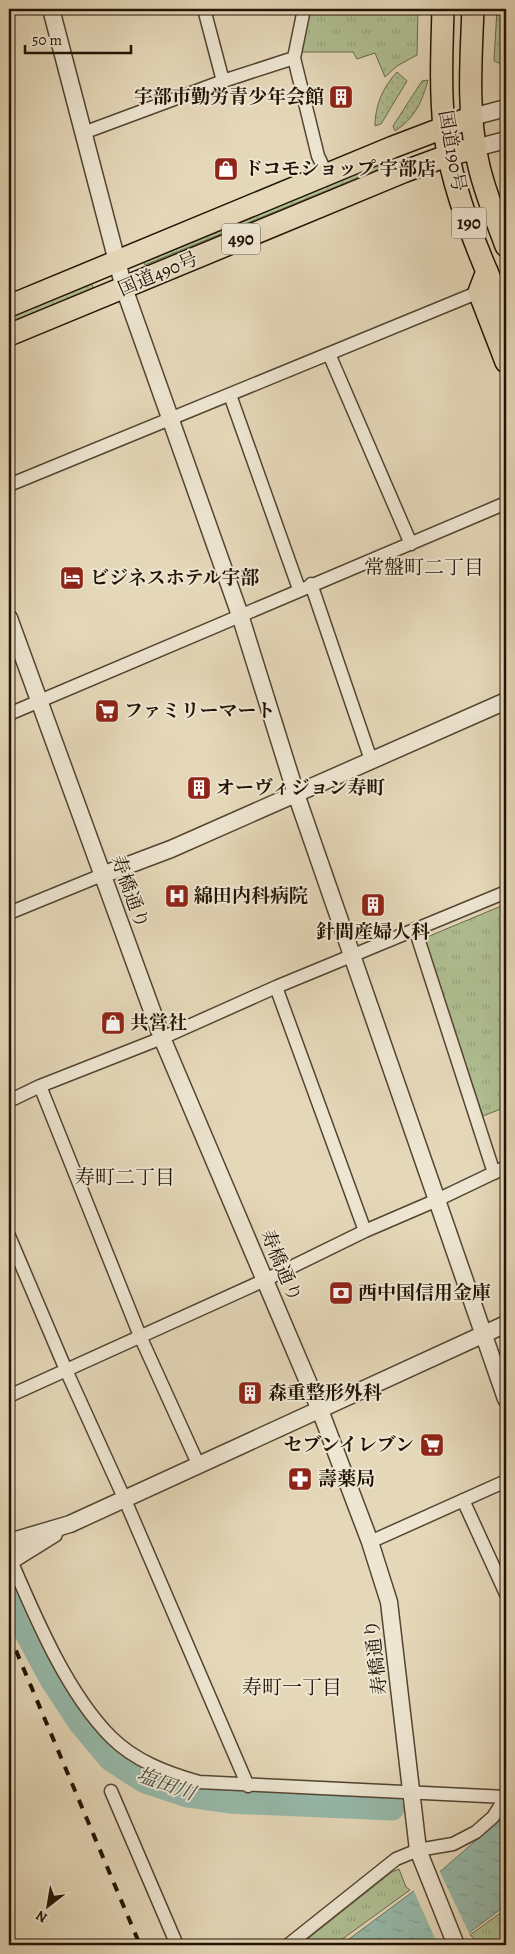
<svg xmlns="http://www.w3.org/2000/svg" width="515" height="1954" viewBox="0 0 515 1954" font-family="Alegreya,'Noto Serif JP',serif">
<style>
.grass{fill:url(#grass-dots);stroke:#696a4c}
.park{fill:url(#park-tufts);stroke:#696a4c}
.water{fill:url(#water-ripples);stroke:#687768}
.pier{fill:#e5d8b9}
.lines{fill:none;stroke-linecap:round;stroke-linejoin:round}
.stream{stroke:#687768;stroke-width:4.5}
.river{stroke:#96baab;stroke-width:25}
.minor-casing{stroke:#534431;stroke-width:15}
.tertiary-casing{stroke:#534431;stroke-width:19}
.trunk-casing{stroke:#221304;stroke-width:24}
.minor{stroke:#eee6d2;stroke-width:12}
.tertiary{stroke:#eee6d2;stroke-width:16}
.trunk{stroke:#e5d8b9;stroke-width:21}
.rail{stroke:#221304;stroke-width:4;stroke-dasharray:9 9;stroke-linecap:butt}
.labels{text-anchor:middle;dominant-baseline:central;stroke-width:4;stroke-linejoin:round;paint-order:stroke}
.shield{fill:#eee6d2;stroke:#5f5242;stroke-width:1}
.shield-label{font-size:18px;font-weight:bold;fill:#221304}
.poi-label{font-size:19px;font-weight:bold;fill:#221304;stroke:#eee6d2;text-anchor:start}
.street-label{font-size:19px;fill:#221304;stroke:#eee6d2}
.neighbourhood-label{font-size:20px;fill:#221304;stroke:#eee6d2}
.water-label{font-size:20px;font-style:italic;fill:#4b4d3e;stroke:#eee6d2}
</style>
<defs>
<pattern id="grass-dots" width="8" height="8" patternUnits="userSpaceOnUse" patternTransform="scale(1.25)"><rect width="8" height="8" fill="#b0c093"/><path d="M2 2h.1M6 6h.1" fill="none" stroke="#97a47d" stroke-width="1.8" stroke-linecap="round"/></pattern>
<pattern id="park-tufts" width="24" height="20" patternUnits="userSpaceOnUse" patternTransform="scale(1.25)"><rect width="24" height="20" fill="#b0c093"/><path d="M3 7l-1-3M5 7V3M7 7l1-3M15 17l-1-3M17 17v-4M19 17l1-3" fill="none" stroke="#97a47d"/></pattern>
<pattern id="water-ripples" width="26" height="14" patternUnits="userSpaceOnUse" patternTransform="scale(1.25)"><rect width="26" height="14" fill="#96baab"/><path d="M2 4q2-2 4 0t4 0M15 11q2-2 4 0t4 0" fill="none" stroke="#819f92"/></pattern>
</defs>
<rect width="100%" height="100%" fill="#e5d8b9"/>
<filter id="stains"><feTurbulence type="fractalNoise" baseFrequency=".004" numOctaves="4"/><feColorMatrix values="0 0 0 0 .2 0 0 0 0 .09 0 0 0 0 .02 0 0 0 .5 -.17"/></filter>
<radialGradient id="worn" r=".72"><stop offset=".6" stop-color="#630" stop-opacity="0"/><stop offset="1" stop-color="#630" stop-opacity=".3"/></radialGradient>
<!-- grass -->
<path class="grass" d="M397 72 407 81 381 124 375 126C375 105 383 87 397 72Z
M428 80C422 102 415 118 395 131L393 126 422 81Z
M391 158 394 163 145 265 142 259Z
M90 283 93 286 92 289 9 323V317Z"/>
<!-- park -->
<path class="park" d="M311 9H418L417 55 397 66 385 77 375 53 357 59 353 52H301Z
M497 9H506V66L494 61Z
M506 904V1107L483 1116 424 943 427 937Z
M399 1869 406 1887 410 1890 334 1945H300L392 1872Z
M506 1909V1945H482L470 1935Z"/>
<!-- water -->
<path class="water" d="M506 1817V1905L453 1945H341L442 1870 497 1822Z"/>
<!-- pier -->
<path class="pier" d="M439 1870 470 1935 457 1945H438L413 1889Z"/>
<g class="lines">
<!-- stream -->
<path class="stream" d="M504 1814H506"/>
<!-- river -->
<path class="river" d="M9 1590 27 1633 53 1681 80 1722 111 1759 145 1781 187 1795 229 1801 392 1808"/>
<defs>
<path id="minor" d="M204 9 223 81
M304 9 294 58 318 156 327 175
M83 133 223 81 294 58
M329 354 411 544
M230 395 299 589
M9 485 479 292
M311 584 371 760
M9 714 506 503
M9 913 102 875
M415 929 494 1173
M276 987 365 1231
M40 1086 140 1336 199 1466
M9 1101 40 1086 162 1038 276 987 506 892
M9 1236 66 1370 125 1500 248 1786
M9 1396 265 1280 365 1231 437 1200 506 1167
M463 1500 506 1594
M370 1542 506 1481
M9 1556C34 1614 66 1692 111 1737 135 1761 167 1773 199 1782L506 1797
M111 1791 177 1945
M288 1945 396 1859 418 1850 453 1844 476 1832 493 1817 506 1797"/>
<path id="tertiary" d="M51 9 124 288 240 615 296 794 506 1399
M472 117 506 108
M475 148 506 140
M9 618 162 1038 320 1410 370 1542 389 1602 418 1850 456 1945
M102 875 171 849 506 701
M9 1542 70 1524 506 1324
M9 1562 54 1534"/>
<path id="trunk" d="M443 9C442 48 440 87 444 127 450 185 481 261 506 314
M473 9C471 59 467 112 478 162 484 191 496 218 506 246
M487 271 479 292 506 362
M9 306 393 147 472 117
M9 335 403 172 449 155 475 148"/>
</defs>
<!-- minor casing -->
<use href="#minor" class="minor-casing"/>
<!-- tertiary casing -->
<use href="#tertiary" class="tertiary-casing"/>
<!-- trunk casing -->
<use href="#trunk" class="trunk-casing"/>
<!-- minor -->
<use href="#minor" class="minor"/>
<!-- tertiary -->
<use href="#tertiary" class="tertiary"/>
<!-- trunk -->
<use href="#trunk" class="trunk"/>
<!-- rail -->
<path class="rail" d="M9 1634 140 1945"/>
</g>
<!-- icons -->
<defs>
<symbol id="building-square" viewBox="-11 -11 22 22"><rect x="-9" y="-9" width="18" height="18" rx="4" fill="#8f2418" stroke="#eee6d2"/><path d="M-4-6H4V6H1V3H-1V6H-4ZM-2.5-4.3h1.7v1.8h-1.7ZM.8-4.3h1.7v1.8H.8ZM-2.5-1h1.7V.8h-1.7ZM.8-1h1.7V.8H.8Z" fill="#fff"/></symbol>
<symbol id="shop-square" viewBox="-11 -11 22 22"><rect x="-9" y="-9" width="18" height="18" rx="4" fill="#8f2418" stroke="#eee6d2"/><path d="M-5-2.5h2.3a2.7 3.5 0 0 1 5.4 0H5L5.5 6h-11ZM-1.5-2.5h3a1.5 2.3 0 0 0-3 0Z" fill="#fff"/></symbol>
<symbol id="hotel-square" viewBox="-11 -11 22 22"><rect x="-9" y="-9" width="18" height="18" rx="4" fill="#8f2418" stroke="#eee6d2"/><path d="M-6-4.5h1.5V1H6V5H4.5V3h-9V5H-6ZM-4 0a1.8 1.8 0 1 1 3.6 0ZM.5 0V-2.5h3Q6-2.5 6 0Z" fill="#fff"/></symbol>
<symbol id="supermarket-square" viewBox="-11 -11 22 22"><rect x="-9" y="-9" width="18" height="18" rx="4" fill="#8f2418" stroke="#eee6d2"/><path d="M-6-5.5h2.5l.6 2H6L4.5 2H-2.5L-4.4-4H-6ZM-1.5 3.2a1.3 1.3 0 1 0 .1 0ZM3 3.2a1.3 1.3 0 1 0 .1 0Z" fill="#fff"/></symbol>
<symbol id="hospital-square" viewBox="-11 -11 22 22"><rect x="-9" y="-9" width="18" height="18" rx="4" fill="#8f2418" stroke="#eee6d2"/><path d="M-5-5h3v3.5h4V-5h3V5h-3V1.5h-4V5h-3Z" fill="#fff"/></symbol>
<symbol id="bank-square" viewBox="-11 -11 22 22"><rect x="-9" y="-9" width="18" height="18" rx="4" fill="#8f2418" stroke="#eee6d2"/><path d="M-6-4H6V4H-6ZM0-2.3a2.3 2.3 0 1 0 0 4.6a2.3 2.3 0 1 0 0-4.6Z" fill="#fff"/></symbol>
<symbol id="pharmacy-square" viewBox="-11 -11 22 22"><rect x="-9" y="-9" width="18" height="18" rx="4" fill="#8f2418" stroke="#eee6d2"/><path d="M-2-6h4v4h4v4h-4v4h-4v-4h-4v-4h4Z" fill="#fff"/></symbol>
</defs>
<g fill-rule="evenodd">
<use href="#building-square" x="327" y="83" width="28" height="28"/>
<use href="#shop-square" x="212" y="155" width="28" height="28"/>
<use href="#hotel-square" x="58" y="564" width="28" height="28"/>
<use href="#supermarket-square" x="93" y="697" width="28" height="28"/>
<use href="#building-square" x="185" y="774" width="28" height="28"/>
<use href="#hospital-square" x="163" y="882" width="28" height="28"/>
<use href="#building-square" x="359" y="891" width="28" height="28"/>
<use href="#shop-square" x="99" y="1009" width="28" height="28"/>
<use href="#bank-square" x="327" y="1279" width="28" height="28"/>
<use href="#building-square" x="236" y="1379" width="28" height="28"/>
<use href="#supermarket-square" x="418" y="1431" width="28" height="28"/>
<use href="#pharmacy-square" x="286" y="1465" width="28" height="28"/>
</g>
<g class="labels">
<!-- shield labels -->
<g class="shield">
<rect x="451.5" y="207.5" width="35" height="31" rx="4"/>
<rect x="222" y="223.5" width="38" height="31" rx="4"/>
</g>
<g class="shield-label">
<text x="469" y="223">190</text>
<text x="241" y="239">490</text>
</g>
<!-- poi labels -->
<g class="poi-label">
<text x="324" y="97" text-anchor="end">宇部市勤労青少年会館</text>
<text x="244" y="169">ドコモショップ 宇部店</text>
<text x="90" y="578">ビジネスホテル宇部</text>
<text x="124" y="711">ファミリーマート</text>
<text x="216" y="788">オーヴィジョン寿町</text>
<text x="194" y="896">綿田内科病院</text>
<text x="373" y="932" text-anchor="middle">針間産婦人科</text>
<text x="130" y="1023">共営社</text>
<text x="358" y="1293">西中国信用金庫</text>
<text x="268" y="1393">森重整形外科</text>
<text x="414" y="1445" text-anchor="end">セブンイレブン</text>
<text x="318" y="1479">壽薬局</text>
</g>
<!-- street labels -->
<g class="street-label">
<text transform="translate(452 151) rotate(80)">国道190号</text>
<text transform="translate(158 274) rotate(-23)">国道490号</text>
<text transform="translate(130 892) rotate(70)">寿橋通り</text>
<text transform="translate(281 1266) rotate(67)">寿橋通り</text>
<text transform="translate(376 1657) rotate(-97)">寿橋通り</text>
</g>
<!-- neighbourhood labels -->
<g class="neighbourhood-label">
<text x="424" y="567">常盤町二丁目</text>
<text x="125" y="1177">寿町二丁目</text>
<text x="292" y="1687">寿町一丁目</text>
</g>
<!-- water labels -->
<g class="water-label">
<text transform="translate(166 1784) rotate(20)">塩田川</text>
</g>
</g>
<!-- margin -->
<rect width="515" height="1954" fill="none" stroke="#e5d8b9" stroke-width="30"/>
<rect x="10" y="10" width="495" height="1934" fill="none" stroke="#221304" stroke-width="2.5"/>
<rect x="15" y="15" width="485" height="1924" fill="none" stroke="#221304"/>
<!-- north arrow -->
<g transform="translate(48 1906) rotate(211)" stroke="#eee6d2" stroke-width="4" paint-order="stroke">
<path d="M0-4L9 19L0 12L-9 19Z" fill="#221304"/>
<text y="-8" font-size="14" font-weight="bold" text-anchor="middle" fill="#221304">N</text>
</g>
<!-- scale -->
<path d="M25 45v8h106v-8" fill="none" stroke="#221304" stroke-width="2.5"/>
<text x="32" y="45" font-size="15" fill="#221304" stroke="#eee6d2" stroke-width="4" paint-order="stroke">50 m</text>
<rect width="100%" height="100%" filter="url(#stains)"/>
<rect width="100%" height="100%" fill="url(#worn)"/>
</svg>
